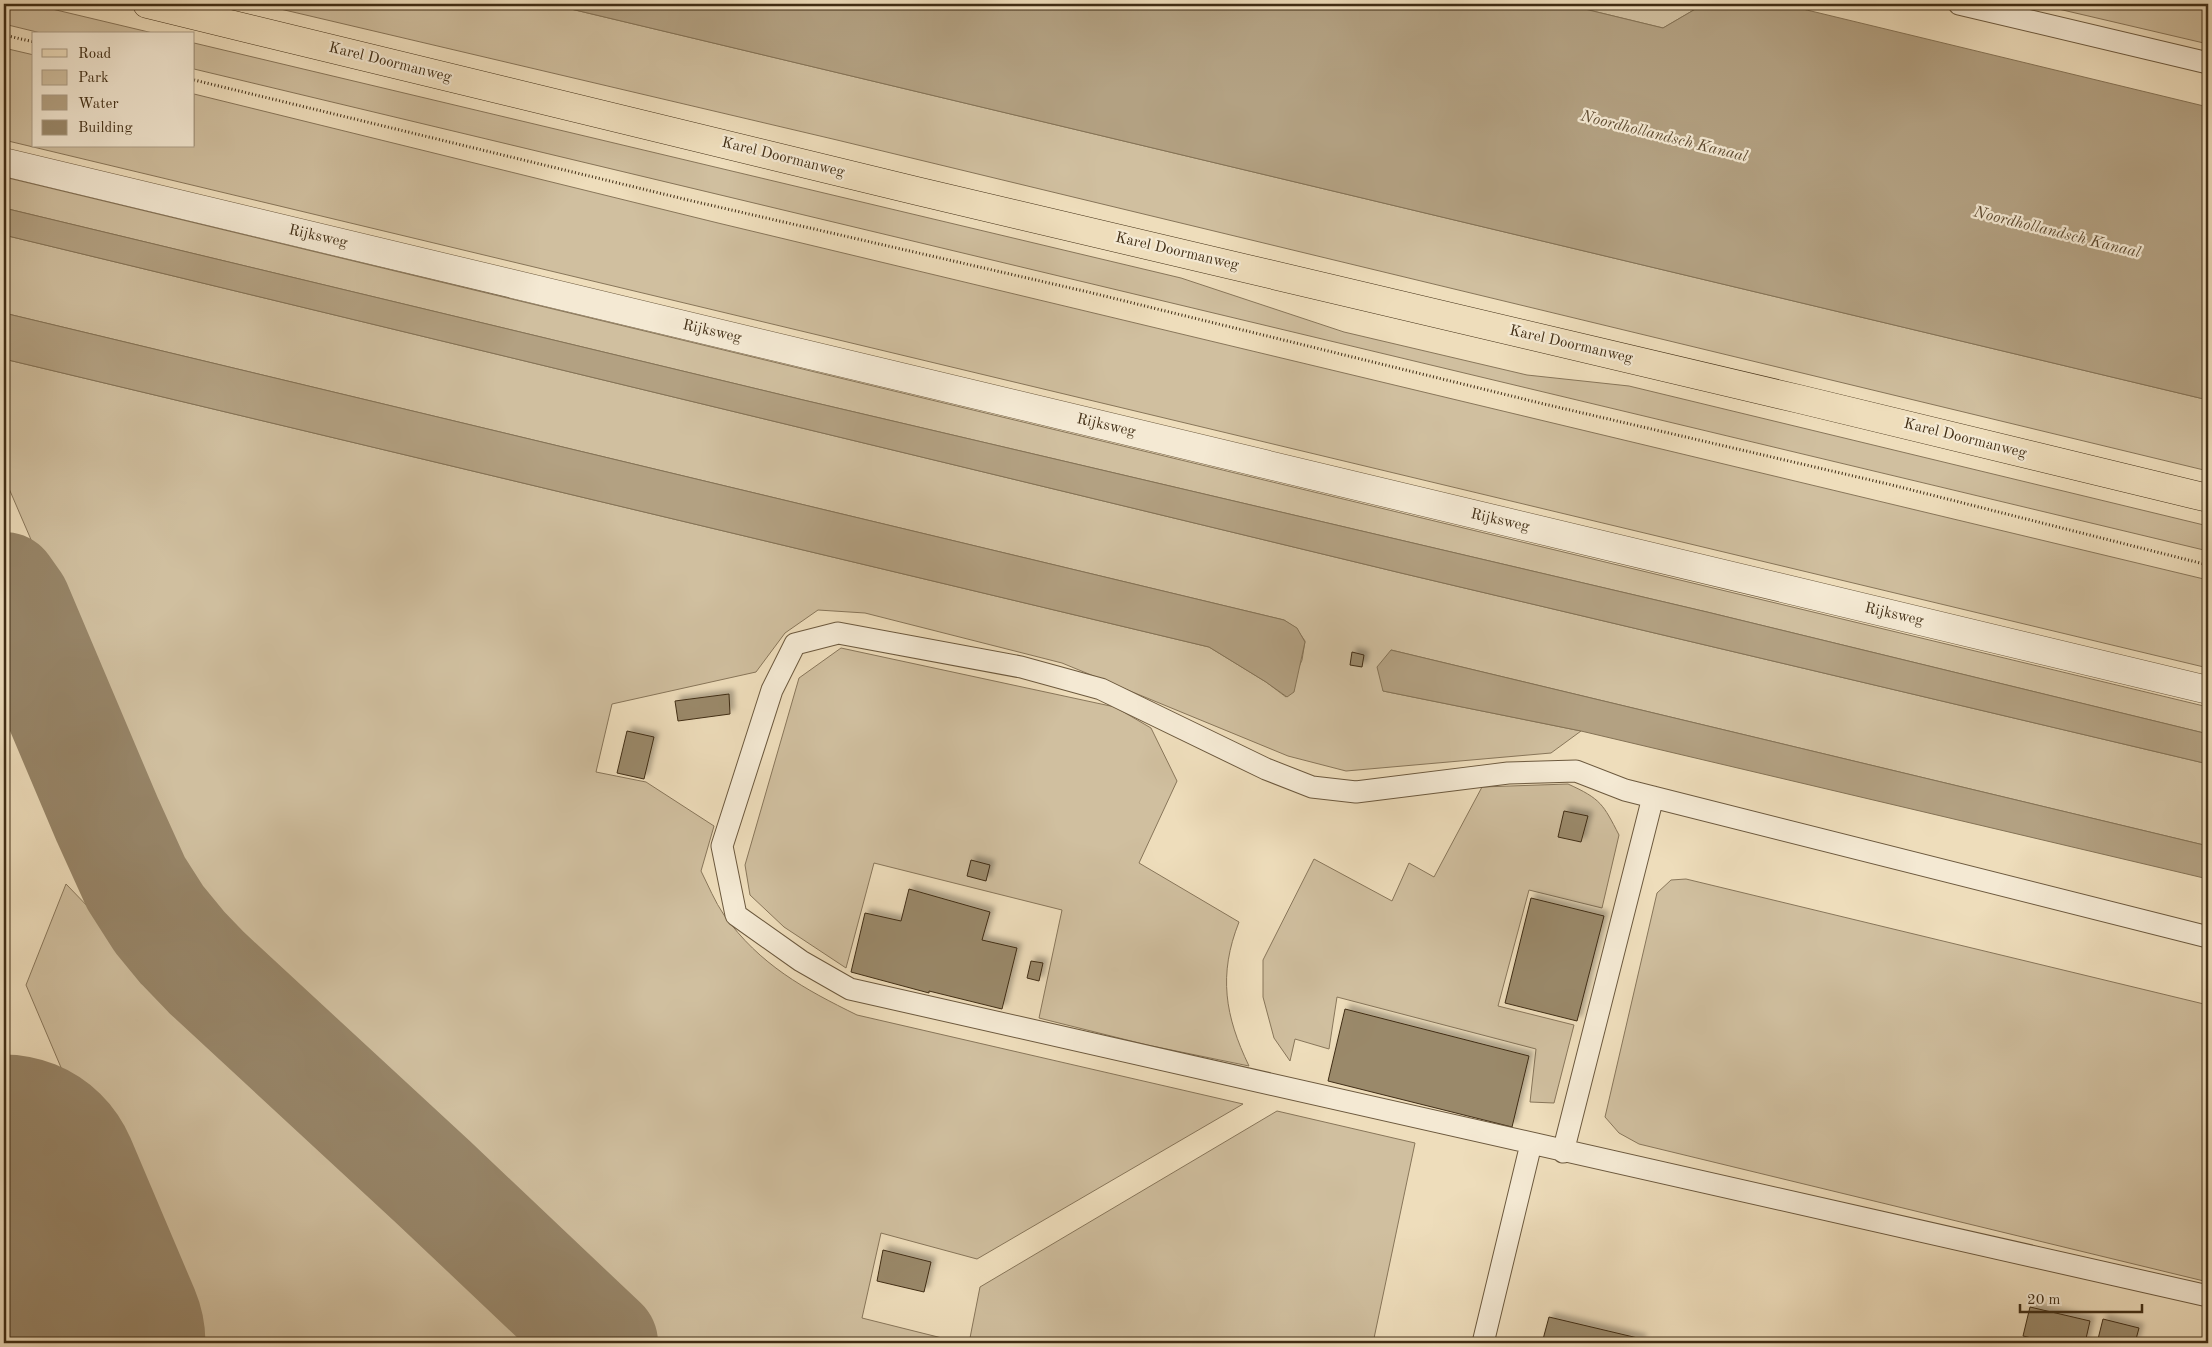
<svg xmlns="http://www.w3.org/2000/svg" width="2212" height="1347" viewBox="0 0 2212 1347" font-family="'Old Standard TT',serif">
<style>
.green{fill:#d0bf9f;stroke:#88765a}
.water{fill:#b3a182;stroke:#857356}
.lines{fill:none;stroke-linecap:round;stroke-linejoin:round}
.taxiway{stroke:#978568;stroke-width:110}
.runway{stroke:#978568;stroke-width:275}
.building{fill:#9a896b;stroke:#402d14;filter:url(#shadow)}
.lane-casing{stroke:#6c593e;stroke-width:23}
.street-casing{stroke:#6c593e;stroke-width:29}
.primary-casing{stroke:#402d14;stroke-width:29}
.path{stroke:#402d14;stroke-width:3;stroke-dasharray:1 2.5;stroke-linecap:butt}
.lane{stroke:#f4e9d3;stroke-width:21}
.street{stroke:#f4e9d3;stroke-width:28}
.primary{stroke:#edb;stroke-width:28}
.labels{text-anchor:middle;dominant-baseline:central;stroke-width:4.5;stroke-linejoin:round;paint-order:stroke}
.street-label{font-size:15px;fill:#402d14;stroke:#f4e9d3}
.water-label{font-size:16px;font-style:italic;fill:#5d4a30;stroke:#f4e9d3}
</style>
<defs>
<filter id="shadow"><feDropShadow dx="4.5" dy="-4.5" stdDeviation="2.5" flood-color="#0004"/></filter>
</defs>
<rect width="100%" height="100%" fill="#edb"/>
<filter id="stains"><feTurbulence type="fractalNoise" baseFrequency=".004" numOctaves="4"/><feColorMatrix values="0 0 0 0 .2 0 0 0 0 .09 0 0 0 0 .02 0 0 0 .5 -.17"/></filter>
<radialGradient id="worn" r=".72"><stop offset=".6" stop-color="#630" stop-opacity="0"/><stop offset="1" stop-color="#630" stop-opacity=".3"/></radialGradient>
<!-- green -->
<path class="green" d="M4 4H31L157 34H45L4 24Z
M259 4H550L2208 400V471L837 140Z
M1564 4H1704L1663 28Z
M2037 4H2208V44Z
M194 43 1181 278 1344 332 1527 375 1629 386 2208 526V551L194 69Z
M4 48 34 55V146H194V94L718 223 2208 580V668L4 140Z
M4 177 2208 707V734L1707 612 799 399 4 208Z
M4 235 1401 573 2208 764V846L1391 650 1383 691 1581 731 1551 753 1346 771 1288 756 1062 663 865 613 818 610 785 633 756 672 612 704 596 772 646 782 714 826 701 871C708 885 715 902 724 915 760 965 804 989 857 1015L1243 1104 977 1259 881 1233 862 1318 962 1343H651L592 1281 237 948 159 836 4 477V359L1209 647 1266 682 1286 697 1302 660 1305 641 1296 628 1284 620 4 313Z
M841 648 1115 707 1151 728 1177 781 1139 863 1239 922C1218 975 1225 1016 1249 1066L1147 1045 1039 1018 1062 910 874 863 846 968 784 927 750 895 745 865 799 678Z
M1568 784C1601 799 1603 804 1619 835L1602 908 1529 890 1498 1006 1574 1025 1554 1103 1530 1102 1536 1049 1337 997 1329 1049 1295 1039 1290 1061 1274 1038 1263 997V960L1314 859 1392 901 1409 863 1434 877 1482 787Z
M1686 879 2208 1005V1282L1639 1144 1619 1133 1605 1117 1657 893 1671 880Z
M66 884 255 1080 408 1210 546 1343H178L26 985Z
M1277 1111 1415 1143 1373 1343H1160L1144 1339 1142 1343H969L980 1287Z"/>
<!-- water -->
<path class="water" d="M550 4H1564L1663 28 1704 4H1782L2208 107V400Z
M4 208 799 399 1707 612 2208 734V764L1401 573 4 235Z
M4 313 1284 620 1297 628 1305 642 1294 692 1287 697 1266 682 1209 647 4 359Z
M1391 650 2208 846V879L1581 731 1383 691 1377 667Z"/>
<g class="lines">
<!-- taxiway -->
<path class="taxiway" d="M4 587 16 604 107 819 136 883 159 919 182 947 207 973 433 1182 603 1343"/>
<!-- runway -->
<path class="runway" d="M4 1192 68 1343"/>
</g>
<!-- building -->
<path class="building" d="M1352 652 1364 655 1362 667 1350 665Z
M729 694 730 714 678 721 675 701Z
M627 731 654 737 644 779 617 773Z
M1564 811 1588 816 1581 842 1558 837Z
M971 860 990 865 986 881 967 876Z
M909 889 990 912 982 940 1017 948 1002 1009 929 991V993L851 972 865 913 901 921Z
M1531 898 1604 916 1577 1021 1505 1003Z
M1031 961 1043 963 1039 981 1027 978Z
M1345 1009 1529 1056 1512 1127 1328 1081Z
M883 1250 931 1262 924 1292 877 1281Z
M2030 1307 2090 1321 2085 1343H2053L2023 1336Z
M1549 1317 1642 1339 1641 1343H1542Z
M2103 1319 2139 1328 2135 1343H2097Z"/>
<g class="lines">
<defs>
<path id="lane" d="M1959 4 2208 63
M2208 937 1625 790 1576 771 1508 773 1356 792 1312 787 1266 769 1101 689 1021 667 838 633 795 644 772 690 722 846 736 915 801 961 850 989 2208 1296
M1563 1152 1653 797
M1483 1343 1531 1144"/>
<path id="street" d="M4 162 2208 690"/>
<path id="primary" d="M147 4 917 191 1799 399 2208 498"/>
</defs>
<!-- lane casing -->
<use href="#lane" class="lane-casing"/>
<!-- street casing -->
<use href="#street" class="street-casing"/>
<!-- primary casing -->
<use href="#primary" class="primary-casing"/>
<!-- path -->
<path class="path" d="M4 35 34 42
M194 80 688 200 1088 292 1544 404 1892 485 2208 565"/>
<!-- lane -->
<use href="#lane" class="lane"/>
<!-- street -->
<use href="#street" class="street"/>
<!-- primary -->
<use href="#primary" class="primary"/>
</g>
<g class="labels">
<!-- street labels -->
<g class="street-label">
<text transform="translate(390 63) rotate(14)">Karel Doormanweg</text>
<text transform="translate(783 158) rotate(14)">Karel Doormanweg</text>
<text transform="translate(318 237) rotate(13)">Rijksweg</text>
<text transform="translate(1177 252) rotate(13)">Karel Doormanweg</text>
<text transform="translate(712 332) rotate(13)">Rijksweg</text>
<text transform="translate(1571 345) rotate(13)">Karel Doormanweg</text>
<text transform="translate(1106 426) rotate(13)">Rijksweg</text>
<text transform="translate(1965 439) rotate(14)">Karel Doormanweg</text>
<text transform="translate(1500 521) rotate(13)">Rijksweg</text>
<text transform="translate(1894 615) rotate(13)">Rijksweg</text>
</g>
<!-- water labels -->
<g class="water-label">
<text transform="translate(1664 137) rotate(14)">Noordhollandsch Kanaal</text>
<text transform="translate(2057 233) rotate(14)">Noordhollandsch Kanaal</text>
</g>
</g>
<!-- margin -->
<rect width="2212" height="1347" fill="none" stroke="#edb" stroke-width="20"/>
<rect x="5" y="5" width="2202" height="1337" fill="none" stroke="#402d14" stroke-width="2.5"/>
<rect x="10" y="10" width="2192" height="1327" fill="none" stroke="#402d14"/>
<!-- legend -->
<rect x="32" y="32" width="162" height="115" fill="#f4e9d3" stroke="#ac9e87"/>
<rect x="42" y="49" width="25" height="8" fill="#eeddbb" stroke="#ac9e87"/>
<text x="78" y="58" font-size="15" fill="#402d14">Road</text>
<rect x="42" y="70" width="25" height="15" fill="#d0bf9f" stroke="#ac9e87"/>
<text x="78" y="82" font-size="15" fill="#402d14">Park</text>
<rect x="42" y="95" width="25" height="15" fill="#b3a182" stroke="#ac9e87"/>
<text x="78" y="108" font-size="15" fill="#402d14">Water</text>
<rect x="42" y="120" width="25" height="15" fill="#9a896b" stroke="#ac9e87"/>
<text x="78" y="132" font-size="15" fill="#402d14">Building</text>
<!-- scale -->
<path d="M2020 1304v8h122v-8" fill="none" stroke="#402d14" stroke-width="2.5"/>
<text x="2027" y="1304" font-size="15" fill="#402d14" stroke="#f4e9d3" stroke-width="4" paint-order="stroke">20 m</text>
<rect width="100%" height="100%" filter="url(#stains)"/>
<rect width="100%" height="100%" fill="url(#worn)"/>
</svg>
